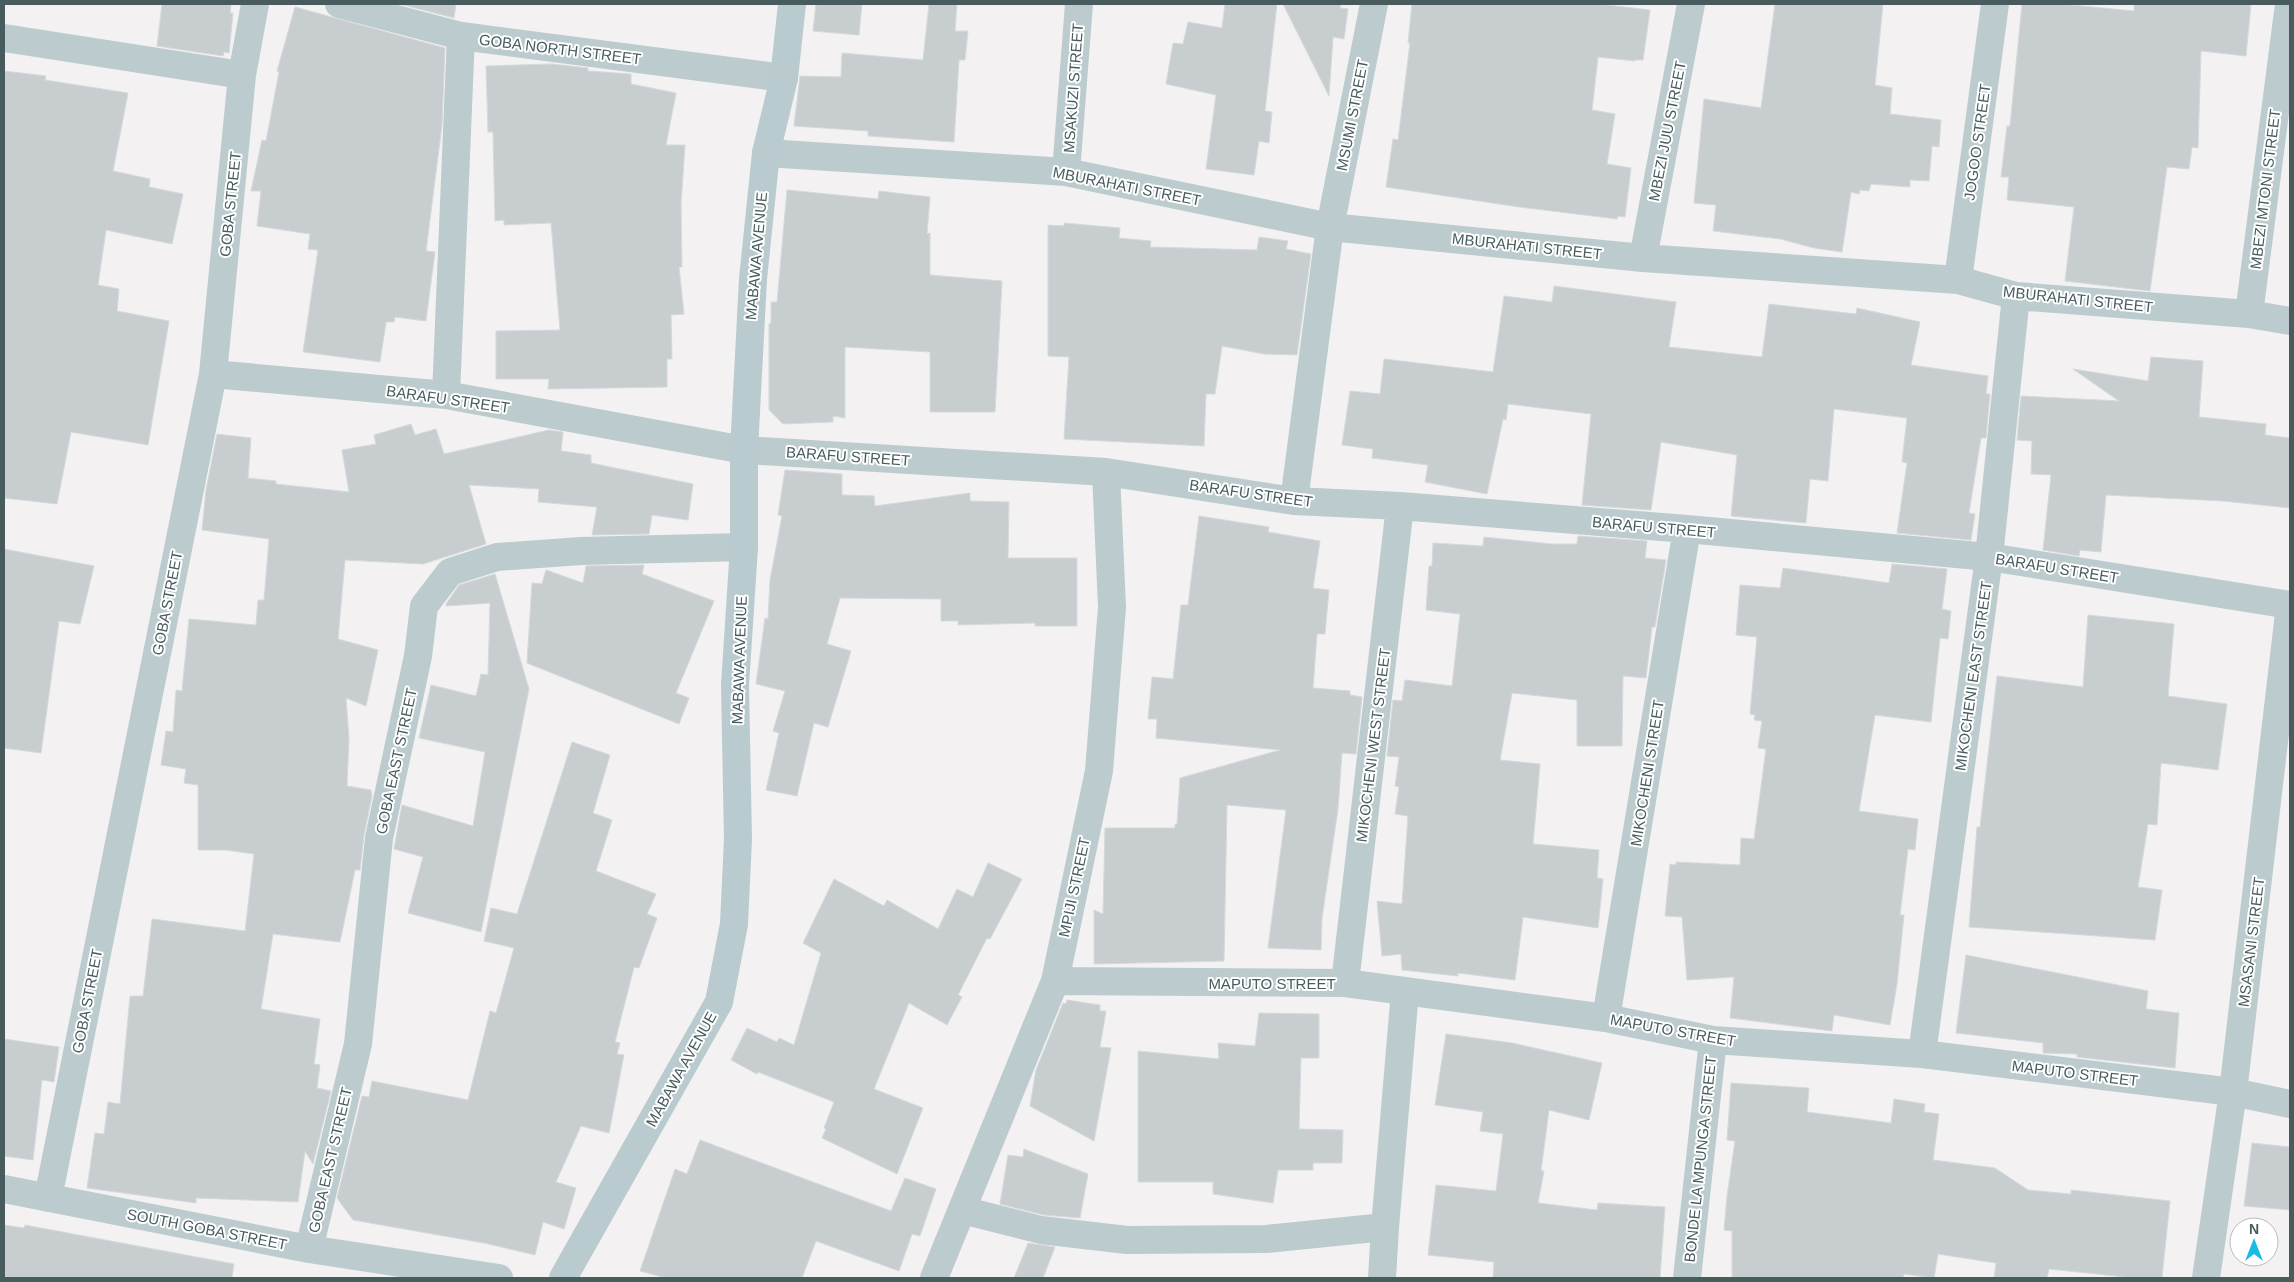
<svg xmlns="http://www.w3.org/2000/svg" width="2294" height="1282" viewBox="0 0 2294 1282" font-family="Helvetica,sans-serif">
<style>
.building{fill:#c8ced0;stroke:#d5d9dc}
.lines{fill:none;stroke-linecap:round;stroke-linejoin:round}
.street{stroke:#bccbcd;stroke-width:28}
.secondary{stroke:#bacbcf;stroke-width:28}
.labels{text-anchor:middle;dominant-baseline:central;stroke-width:4;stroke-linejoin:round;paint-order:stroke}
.street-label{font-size:15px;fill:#485c5e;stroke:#fff}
</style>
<rect width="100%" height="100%" fill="#f3f1f1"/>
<!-- building -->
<path class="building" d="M162 4H231L230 13H233L229 53 224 52 223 56 157 46Z
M400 4H456L454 18Z
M816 4H862L859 35 813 31Z
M929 4H957L955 31H968L965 60H959L954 142 868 136V131L794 126 800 76 841 77 842 53 923 60Z
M1225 4H1277L1265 111 1272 112 1269 143 1259 141 1254 175 1206 169 1216 95 1166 84 1173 43 1183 44 1188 22 1222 28Z
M1283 4H1341L1340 8 1348 9 1344 39 1333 37 1329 96Z
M1412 4H1599L1650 10 1643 60H1635V61L1598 57 1592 110 1615 114 1607 164 1631 168 1625 217 1618 216 1617 219 1519 207 1386 187 1393 139 1398 140 1410 43H1408Z
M1775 4H1883L1875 85 1892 88 1890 114 1941 120 1939 147 1932 146 1929 181 1910 180V187L1871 184 1869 191 1860 190 1859 194 1851 192 1842 252 1814 248 1780 239 1713 231 1716 205 1694 203 1704 99 1761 108Z
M2022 4H2061L2134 11V4H2251L2246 56 2201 51 2198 148 2192 147 2189 169 2167 167 2150 291 2065 281 2074 207 2007 200 2009 177H2001L2007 126H2010Z
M295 7 445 48 442 125 426 251 435 252 426 321 395 317 394 322H386L380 362 303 352 318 250 308 249 310 234 257 226 261 191H251L262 140 266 141 279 72 277 71Z
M552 64 588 68V71L631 74V84L676 93 666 145H685L681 204 682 267H679L684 314 671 315 672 359H667V387L548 389 549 379H496V331L560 330 551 223 504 225V220L495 221 493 132H488L486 66Z
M4 71 46 76 45 80 128 93 113 171 150 179 149 187 183 194 172 244 106 230 98 285 119 289 117 311 169 321 148 445 71 432 57 504 4 498Z
M787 190 878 199 879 191 930 197 927 234 930 233V275L1002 281 995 412H930V352L845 347V418L833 416V422L783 424 769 410V324L771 323V302H777Z
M1064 223 1120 228 1119 238 1151 241 1150 247 1257 250 1259 237 1288 241 1286 249 1311 254 1297 355 1264 354 1222 346 1215 394H1206L1204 446 1064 439 1069 357 1048 356V225L1064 226Z
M1554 286 1676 302 1669 347 1762 357 1769 304 1856 314 1857 308 1920 322 1911 365 1988 376 1986 394H1990L1986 438H1981L1969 513 1975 514 1971 540 1897 533 1907 463 1902 462 1907 418 1834 409 1828 481 1810 479 1806 523 1731 516 1737 455 1661 442 1651 510 1582 505 1591 414 1508 404 1506 420 1503 419 1487 494 1425 482 1428 465 1372 458 1373 449 1342 445 1350 391 1380 394 1384 359 1493 372 1504 296 1552 302Z
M2151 357 2203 361 2199 417 2266 424 2265 435 2290 438V508L2223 501 2106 495 2101 552 2080 550 2079 556 2043 550 2051 475 2031 474 2032 441 2017 440 2021 396 2119 401 2073 369 2148 381Z
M411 424 415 435 436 429 444 454 549 430 563 432 561 451 591 455V463L693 484 688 520 652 515 649 534 592 535 597 507 538 502 539 489 469 485 486 544 423 564 345 560 338 639 378 650 366 706 346 698 349 739 347 786 371 790 372 796 364 835 360 870H355L340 942 273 934 261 1009 320 1019 314 1064 320 1065 317 1088 331 1091 313 1164 305 1151 298 1202 196 1198V1203L87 1188 95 1133 104 1134 108 1102 120 1104 130 996H143L152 919 245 931 254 854 226 850H198V785L184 783 186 769 161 765 166 731 173 732 176 690 182 691 189 619 256 625 258 600H264L269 539 202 530 206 490 217 434 251 438 248 478 276 481V484L349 492 342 450 376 444 374 435Z
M785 470 842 474V495L874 496 875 506 970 493V501L1009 502 1008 558H1077V626H1035V623L958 625V621H941V599L840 598 827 644 851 651 828 727 814 723 797 796 766 790 779 733 773 731 785 691 756 684 765 618 768 619 770 580 782 516 778 515Z
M1199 516 1269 527 1268 532 1320 541 1313 588 1329 590 1325 634H1317L1313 688 1350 691V695L1362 697 1356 754 1342 753 1338 809 1322 918 1321 950 1268 948 1286 810 1227 805 1224 961 1094 964V910L1103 914 1105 828H1175V824H1177L1180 778 1280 750 1156 738 1157 719H1148L1152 677 1173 679 1181 605H1188Z
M1578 536 1647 541 1645 558 1666 560 1655 627H1652L1646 678 1623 676 1622 746H1577V700L1512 693 1500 760 1540 764 1533 844 1599 850 1597 878 1603 879 1598 928 1523 917 1515 980 1458 973V976L1402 970 1401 954 1382 956 1377 901 1402 904 1408 816 1395 814 1399 787 1395 786 1399 757 1387 756 1393 700 1402 701 1405 680 1452 686 1460 614 1426 610 1429 566H1432L1433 543 1483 546 1484 537 1552 544H1577Z
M4 549 94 566 80 624 59 621 41 753 4 748Z
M1892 564 1947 569 1942 609 1951 611 1948 639 1940 638 1931 722 1875 715 1859 811 1918 819 1915 850 1908 849 1900 915H1904L1897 984 1890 1025 1834 1015 1832 1031 1730 1018 1734 977 1687 980 1682 917 1665 916 1670 864 1676 865V862L1740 865 1741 838 1754 839 1766 749 1758 748 1762 721 1754 720 1755 715 1750 714 1757 637 1736 635 1740 585 1780 588 1783 568 1889 583Z
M644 565 642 574 714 601 676 693 689 698 679 724 527 663 532 583 542 584 546 570 583 583 586 566Z
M495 574 529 689 481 932 408 913 423 857 394 849 402 805 473 826 485 752 419 738 431 685 476 696 481 674 488 675 490 603 446 606V604L459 585Z
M2088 615 2174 624 2168 696 2227 704 2218 770 2161 763 2157 825 2148 824 2138 887 2162 890 2155 940 1969 927 1977 827H1980L1997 676 2083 687Z
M572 742 610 755 593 813 612 820 596 871 656 894 647 914 657 918 639 968 634 967 615 1042 620 1043 617 1054 624 1055 609 1133 581 1126 556 1182 576 1188 564 1229 543 1222 535 1255 484 1243 353 1220 337 1198 362 1096 369 1097 372 1081 468 1100 490 1011 496 1013 514 948 484 941 491 908 517 914Z
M988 863 1022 879 990 939 987 938 958 995 962 997 947 1025 909 1003 874 1089 923 1108 897 1174 822 1138 826 1129 824 1128 834 1102 758 1072 757 1074 731 1060 747 1028 777 1042 779 1038 794 1045 821 953 803 943 834 879 884 906 887 900 938 929 957 889 973 897Z
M1966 955 2148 991 2146 1009 2179 1013 2175 1068 2077 1057V1054L2043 1053V1043L1956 1033Z
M1067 1000 1100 1005V1011H1106L1100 1047 1111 1048 1094 1141 1030 1106 1036 1070 1063 1003 1066 1004Z
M1259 1013 1319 1014V1058H1301L1299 1129 1343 1130 1342 1163H1313V1170H1278L1273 1203 1213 1194V1182H1138V1051L1219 1059 1218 1043 1255 1046Z
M1446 1034 1512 1043 1602 1063 1589 1120 1549 1110 1541 1171H1544L1538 1203 1597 1210 1598 1203 1665 1207 1660 1278H1493L1494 1262 1428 1255 1436 1185 1496 1191 1503 1134 1480 1131 1483 1112 1435 1105Z
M4 1039 59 1047 54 1082 42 1080 33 1160 4 1156Z
M1731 1083 1809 1088 1807 1112 1891 1123 1894 1099 1925 1104 1924 1112 1939 1114 1933 1160 1995 1168 2028 1190 2071 1194V1190L2170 1201 2162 1278H2134L2049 1269 2047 1278H1994L1996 1263 1938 1254 1934 1278 1904 1274 1903 1278H1732V1231L1724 1230 1727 1196 1735 1141 1727 1140Z
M700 1140 891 1211 905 1178 936 1189 920 1236 912 1234 899 1271 816 1241 802 1278H666L640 1271 675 1169 687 1174Z
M2252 1143 2290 1147V1210L2244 1206Z
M1024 1149 1088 1174 1080 1218 1044 1215 1000 1204 1008 1155 1023 1157Z
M4 1225 24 1228 25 1225 234 1264 232 1278H4Z
M1028 1243 1055 1247 1043 1278H1014Z"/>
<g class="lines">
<!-- street -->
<path class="street" d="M339 4 461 36 784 78
M4 38 242 75
M766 153 1066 172 1330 227 1643 258 1958 280 2016 296 2249 314 2290 321
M1066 172 1079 4
M1643 258 1691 4
M1958 280 1995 4
M2249 314 2289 4
M213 374 446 395 744 450 1106 472 1294 501 1400 506 1687 529 1989 557 2290 605
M446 395 461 36
M1294 501 1330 227 1374 4
M1055 981 1345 983 1606 1018 1713 1040 1922 1054 2233 1092 2290 1104
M1345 983 1400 506
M1606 1018 1687 529
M1922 1054 1989 557 2016 296
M4 1189 309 1249 499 1278
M48 1198 213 374 242 75 255 4
M962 1210 1041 1230 1127 1240 1266 1239 1385 1227
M309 1249 358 1044 379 838 418 656 424 606 450 572 497 557 581 551 744 547
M934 1278 1055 981 1099 771 1112 607 1106 472
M1382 1278 1385 1227 1405 991
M1687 1278 1713 1040
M2206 1278 2233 1092 2290 605"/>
<!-- secondary -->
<path class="secondary" d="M563 1278 719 1002 734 924 738 839 735 685 744 547V450L753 279 766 153 784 78 792 4"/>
</g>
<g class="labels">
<!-- street labels -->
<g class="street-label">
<text transform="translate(560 49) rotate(7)">GOBA NORTH STREET</text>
<text transform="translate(1073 88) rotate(-86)">MSAKUZI STREET</text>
<text transform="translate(1352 115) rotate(-79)">MSUMI STREET</text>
<text transform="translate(1667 131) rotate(-79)">MBEZI JUU STREET</text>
<text transform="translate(1977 142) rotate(-82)">JOGOO STREET</text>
<text transform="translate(1127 186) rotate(11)">MBURAHATI STREET</text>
<text transform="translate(2265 189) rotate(-83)">MBEZI MTONI STREET</text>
<text transform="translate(230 204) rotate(-84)">GOBA STREET</text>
<text transform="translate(1527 246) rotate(6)">MBURAHATI STREET</text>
<text transform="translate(756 256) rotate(-85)">MABAWA AVENUE</text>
<text transform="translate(2078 299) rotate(6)">MBURAHATI STREET</text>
<text transform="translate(448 399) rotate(8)">BARAFU STREET</text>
<text transform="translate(848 456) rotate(4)">BARAFU STREET</text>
<text transform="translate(1251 493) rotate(8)">BARAFU STREET</text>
<text transform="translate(1654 527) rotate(5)">BARAFU STREET</text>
<text transform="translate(2057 568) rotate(9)">BARAFU STREET</text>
<text transform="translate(167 603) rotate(-79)">GOBA STREET</text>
<text transform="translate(739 660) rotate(-88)">MABAWA AVENUE</text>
<text transform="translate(1973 676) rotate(-82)">MIKOCHENI EAST STREET</text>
<text transform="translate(1373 745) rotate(-83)">MIKOCHENI WEST STREET</text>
<text transform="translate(396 761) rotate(-78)">GOBA EAST STREET</text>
<text transform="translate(1647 773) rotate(-81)">MIKOCHENI STREET</text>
<text transform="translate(1074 887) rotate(-78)">MPIJI STREET</text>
<text transform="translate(2251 942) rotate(-83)">MSASANI STREET</text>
<text x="1272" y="983">MAPUTO STREET</text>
<text transform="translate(87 1001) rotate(-79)">GOBA STREET</text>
<text transform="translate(1673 1030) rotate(10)">MAPUTO STREET</text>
<text transform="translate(681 1069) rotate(-61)">MABAWA AVENUE</text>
<text transform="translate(2075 1073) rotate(7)">MAPUTO STREET</text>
<text transform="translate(1700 1159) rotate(-84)">BONDE LA MPUNGA STREET</text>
<text transform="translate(330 1160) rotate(-77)">GOBA EAST STREET</text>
<text transform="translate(207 1229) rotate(11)">SOUTH GOBA STREET</text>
</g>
</g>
<!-- border -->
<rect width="2294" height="1282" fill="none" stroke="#485c5e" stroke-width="10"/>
<!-- north arrow -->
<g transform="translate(2254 1242)"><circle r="24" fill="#ffffff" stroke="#b6bebf"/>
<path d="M0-4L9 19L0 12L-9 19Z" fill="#1bbae3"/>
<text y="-8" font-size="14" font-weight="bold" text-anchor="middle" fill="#485c5e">N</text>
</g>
</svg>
